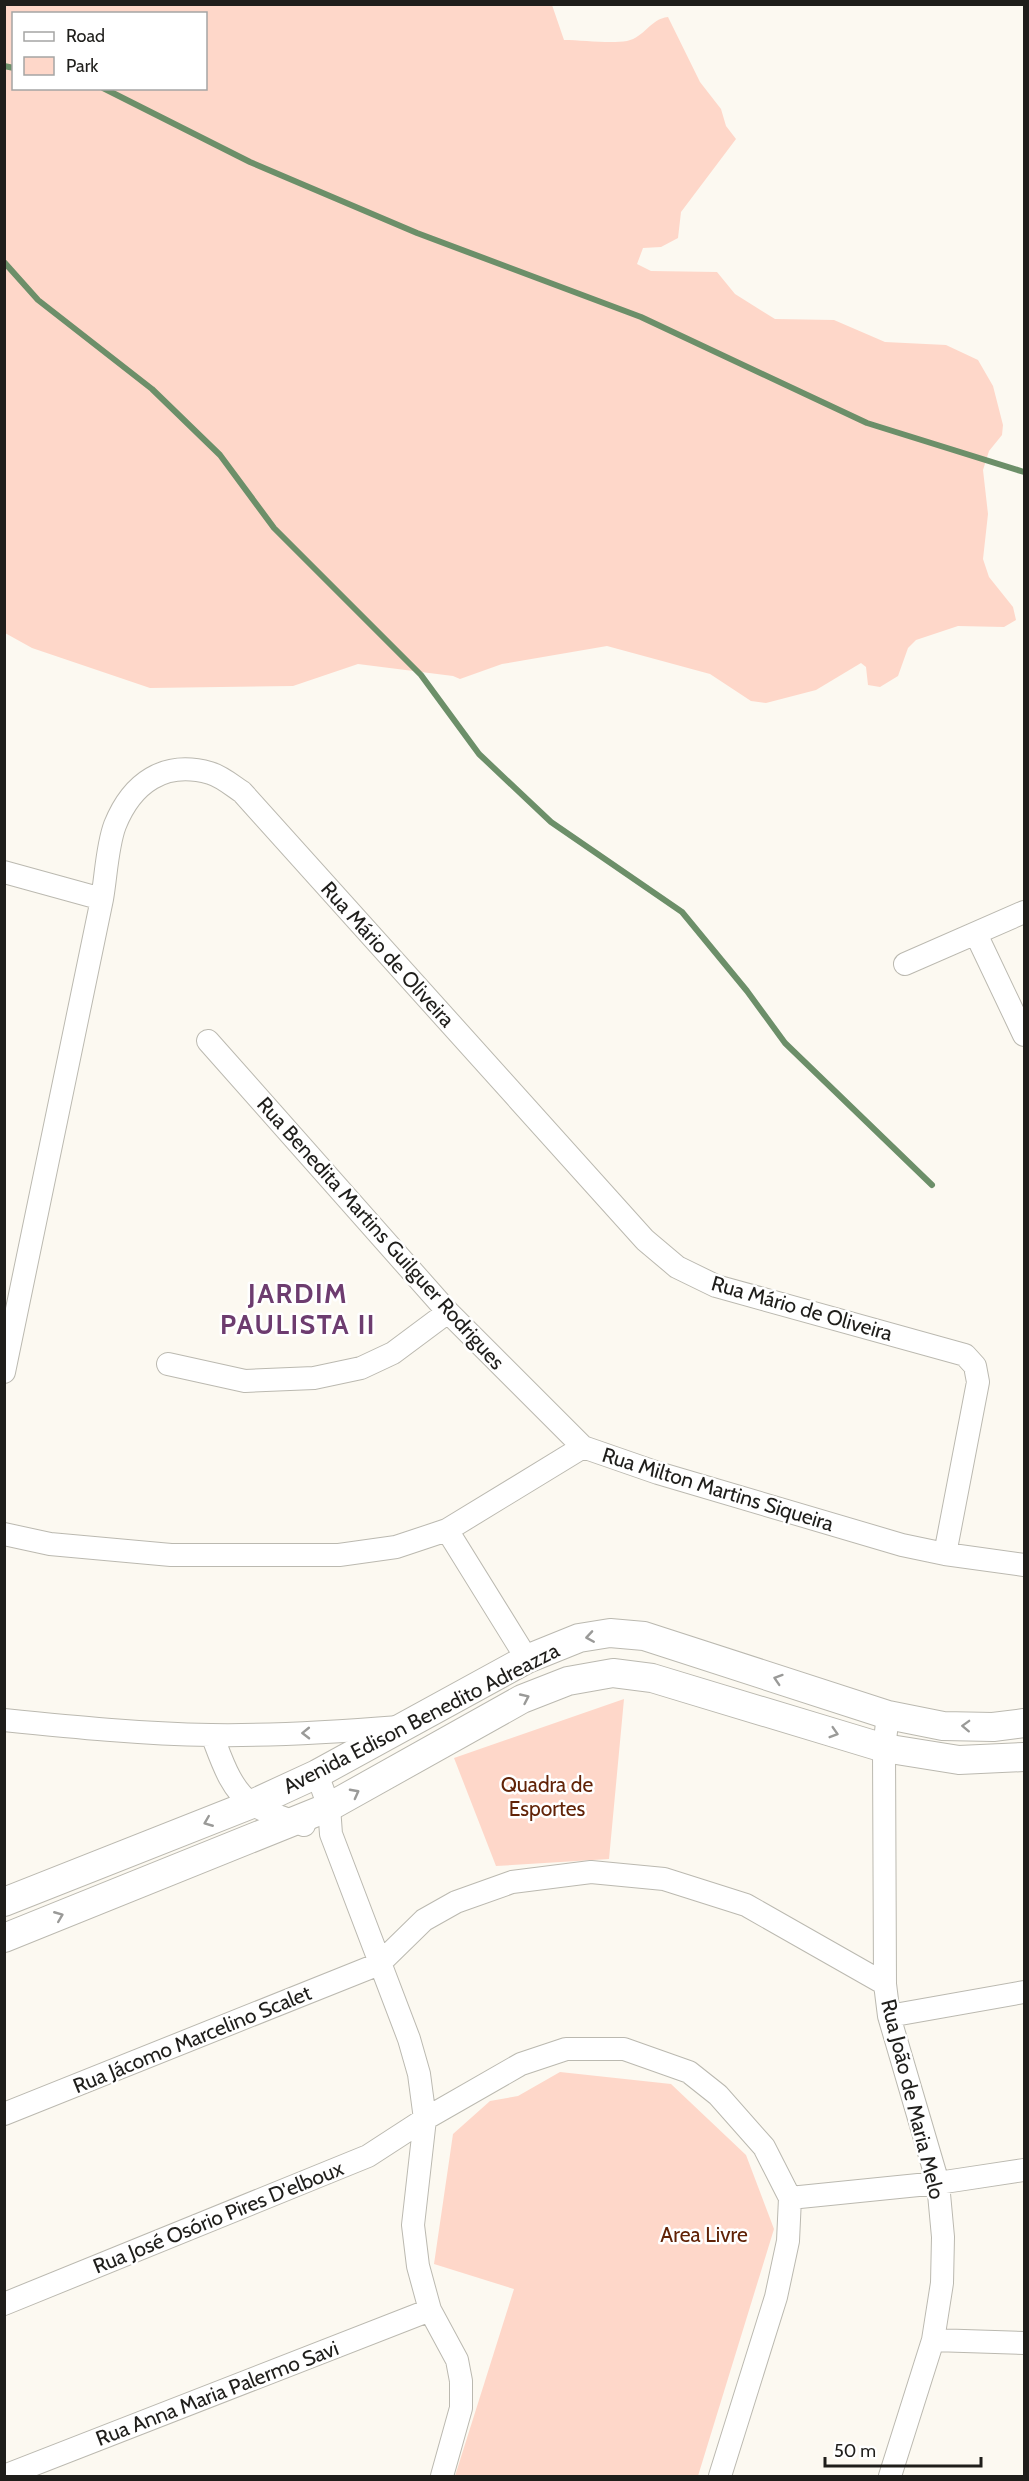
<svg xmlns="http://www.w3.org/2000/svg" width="1029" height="2481" viewBox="0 0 1029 2481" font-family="Cabin,sans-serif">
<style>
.green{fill:#fed7c9;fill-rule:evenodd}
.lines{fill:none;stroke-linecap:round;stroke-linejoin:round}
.stream{stroke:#6c8f69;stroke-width:6}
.minor-casing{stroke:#bbb9b0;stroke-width:24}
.tertiary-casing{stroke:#bbb9b0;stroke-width:30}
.minor{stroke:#fff;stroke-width:22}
.tertiary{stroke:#fff;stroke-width:28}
.oneway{stroke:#9a9a98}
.labels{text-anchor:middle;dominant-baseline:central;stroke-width:5;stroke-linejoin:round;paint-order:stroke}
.street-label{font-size:21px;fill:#1f1e1b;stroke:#fff}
.park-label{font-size:21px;fill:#612307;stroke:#fff}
.district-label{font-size:27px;font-weight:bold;letter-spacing:1.5px;fill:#6d3c6f;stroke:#fff}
</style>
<rect width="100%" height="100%" fill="#fcf9f1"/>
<!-- green -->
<path class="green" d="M5 4 552 5 564 40C582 40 610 44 627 41 645 37 650 19 668 17L700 82 721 109 726 126 736 139 681 212 678 238 661 247 643 248 637 264 651 271 717 272 735 294 775 319 834 320 885 342 946 345 978 360 993 386 1003 425 1002 435 989 451 983 470 988 514 983 559 989 577 1013 607 1016 620 1004 627 958 626 916 640 908 648 898 676 880 687 868 685 866 667 861 663 816 690 766 703 751 701 710 674 607 646 502 664 460 679 453 676 358 664 293 686 150 688 32 648 5 633ZM14 14H206V88H14Z
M624 1699 609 1859 496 1866 454 1758Z
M560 2072 671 2084 746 2155 774 2229 698 2476H455L514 2289 434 2264 453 2134 490 2101 518 2096Z"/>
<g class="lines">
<!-- stream -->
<path class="stream" d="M4 66 14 68
M103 88 250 162 417 233 641 317 867 423 1024 472
M4 262 38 300 152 389 220 455 274 528 421 675 479 754 551 822 682 912 747 991 785 1043 932 1185"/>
<defs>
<path id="minor" d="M4 872 102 899
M976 934 1024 1035
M905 964 1024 912
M208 1041 448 1312 583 1447 658 1473 902 1545 945 1554 1024 1565
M168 1364 245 1381 314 1378 361 1368 393 1353 448 1312
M4 1372 102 899C106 877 107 846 115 825 132 783 164 760 210 773 221 776 233 786 242 792L645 1240 677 1267 716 1286 965 1355 975 1366 978 1382 945 1554
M447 1530 527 1659
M4 1534 50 1544 171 1555H339L396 1547 447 1530 583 1447
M4 1720C73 1727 142 1734 211 1735 273 1736 336 1732 399 1727
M212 1735C221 1758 230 1789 252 1804 264 1812 289 1820 304 1825
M885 1984 884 1748 888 1715
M889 2016 1024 1992
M4 2114 379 1964 424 1920 456 1902 512 1882 591 1872 664 1879 746 1905 885 1984 889 2016 938 2183 943 2237 942 2283 933 2340 890 2476
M790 2198 938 2183 1024 2170
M4 2304 368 2156 425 2119 419 2074 409 2039 331 1834 329 1807 317 1774
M933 2340 1024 2343
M4 2476 430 2310
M442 2476 461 2408V2381L457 2360 430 2310 418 2266 413 2225 425 2119 521 2064 566 2049H624L689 2072 718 2095 764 2147 790 2198 788 2241 776 2297 720 2476"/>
<path id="tertiary" d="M4 1902 252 1804 317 1774 527 1659 579 1638 610 1633 644 1636 888 1715 943 1726 993 1727 1024 1723
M4 1938 329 1807 522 1699 568 1681 613 1673 652 1678 884 1748 959 1760 1024 1757"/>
</defs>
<!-- minor casing -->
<use href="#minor" class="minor-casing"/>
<!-- tertiary casing -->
<use href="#tertiary" class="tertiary-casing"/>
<!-- minor -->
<use href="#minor" class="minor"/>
<!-- tertiary -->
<use href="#tertiary" class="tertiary"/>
</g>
<!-- one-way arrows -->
<defs><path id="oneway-chevron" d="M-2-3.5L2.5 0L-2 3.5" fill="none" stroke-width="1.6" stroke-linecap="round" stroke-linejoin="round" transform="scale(1.5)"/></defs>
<g class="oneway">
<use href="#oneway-chevron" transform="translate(590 1637) rotate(171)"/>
<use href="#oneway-chevron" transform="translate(778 1679) rotate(-162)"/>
<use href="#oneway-chevron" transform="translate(525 1698) rotate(-25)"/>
<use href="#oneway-chevron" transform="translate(966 1726) rotate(-178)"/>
<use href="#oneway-chevron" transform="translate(306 1733) rotate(179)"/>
<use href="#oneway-chevron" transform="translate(834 1733) rotate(17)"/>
<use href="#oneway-chevron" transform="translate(355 1793) rotate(-28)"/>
<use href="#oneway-chevron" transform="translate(208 1822) rotate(158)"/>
<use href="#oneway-chevron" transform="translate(59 1916) rotate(-22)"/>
</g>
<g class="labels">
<!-- street labels -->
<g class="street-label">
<text transform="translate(388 954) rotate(48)">Rua Mário de Oliveira</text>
<text transform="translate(381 1233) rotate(48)">Rua Benedita Martins Guilguer Rodrigues</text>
<text transform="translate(802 1308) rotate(16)">Rua Mário de Oliveira</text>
<text transform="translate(718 1489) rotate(17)">Rua Milton Martins Siqueira</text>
<text transform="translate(421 1718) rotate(-27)">Avenida Edison Benedito Adreazza</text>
<text transform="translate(192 2039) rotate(-22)">Rua Jácomo Marcelino Scalet</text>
<text transform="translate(913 2099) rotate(76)">Rua João de Maria Melo</text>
<text transform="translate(218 2217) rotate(-22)">Rua José Osório Pires D'elboux</text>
<text transform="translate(217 2393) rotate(-21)">Rua Anna Maria Palermo Savi</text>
</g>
<!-- park labels -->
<g class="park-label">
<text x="547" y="1784">Quadra de<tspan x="547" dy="24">Esportes</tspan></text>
<text x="704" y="2234">Area Livre</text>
</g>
<!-- district labels -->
<g class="district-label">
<text x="298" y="1293">JARDIM<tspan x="298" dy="31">PAULISTA II</tspan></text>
</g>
</g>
<!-- border -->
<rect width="1029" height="2481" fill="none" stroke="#1f1e1b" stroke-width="12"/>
<!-- legend -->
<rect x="12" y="12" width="195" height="78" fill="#ffffff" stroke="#a5a5a4" stroke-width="1.5"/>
<rect x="24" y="32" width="30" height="9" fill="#ffffff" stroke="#a5a5a4" stroke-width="1.5"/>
<text x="66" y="42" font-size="18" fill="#1f1e1b">Road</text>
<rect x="24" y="57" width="30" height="18" fill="#fed7c9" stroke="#a5a5a4" stroke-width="1.5"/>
<text x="66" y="72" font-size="18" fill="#1f1e1b">Park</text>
<!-- scale -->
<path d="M825 2457v9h156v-9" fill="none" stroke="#1f1e1b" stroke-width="3"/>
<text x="834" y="2457" font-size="18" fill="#1f1e1b" stroke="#ffffff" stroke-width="4.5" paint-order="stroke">50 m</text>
</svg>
